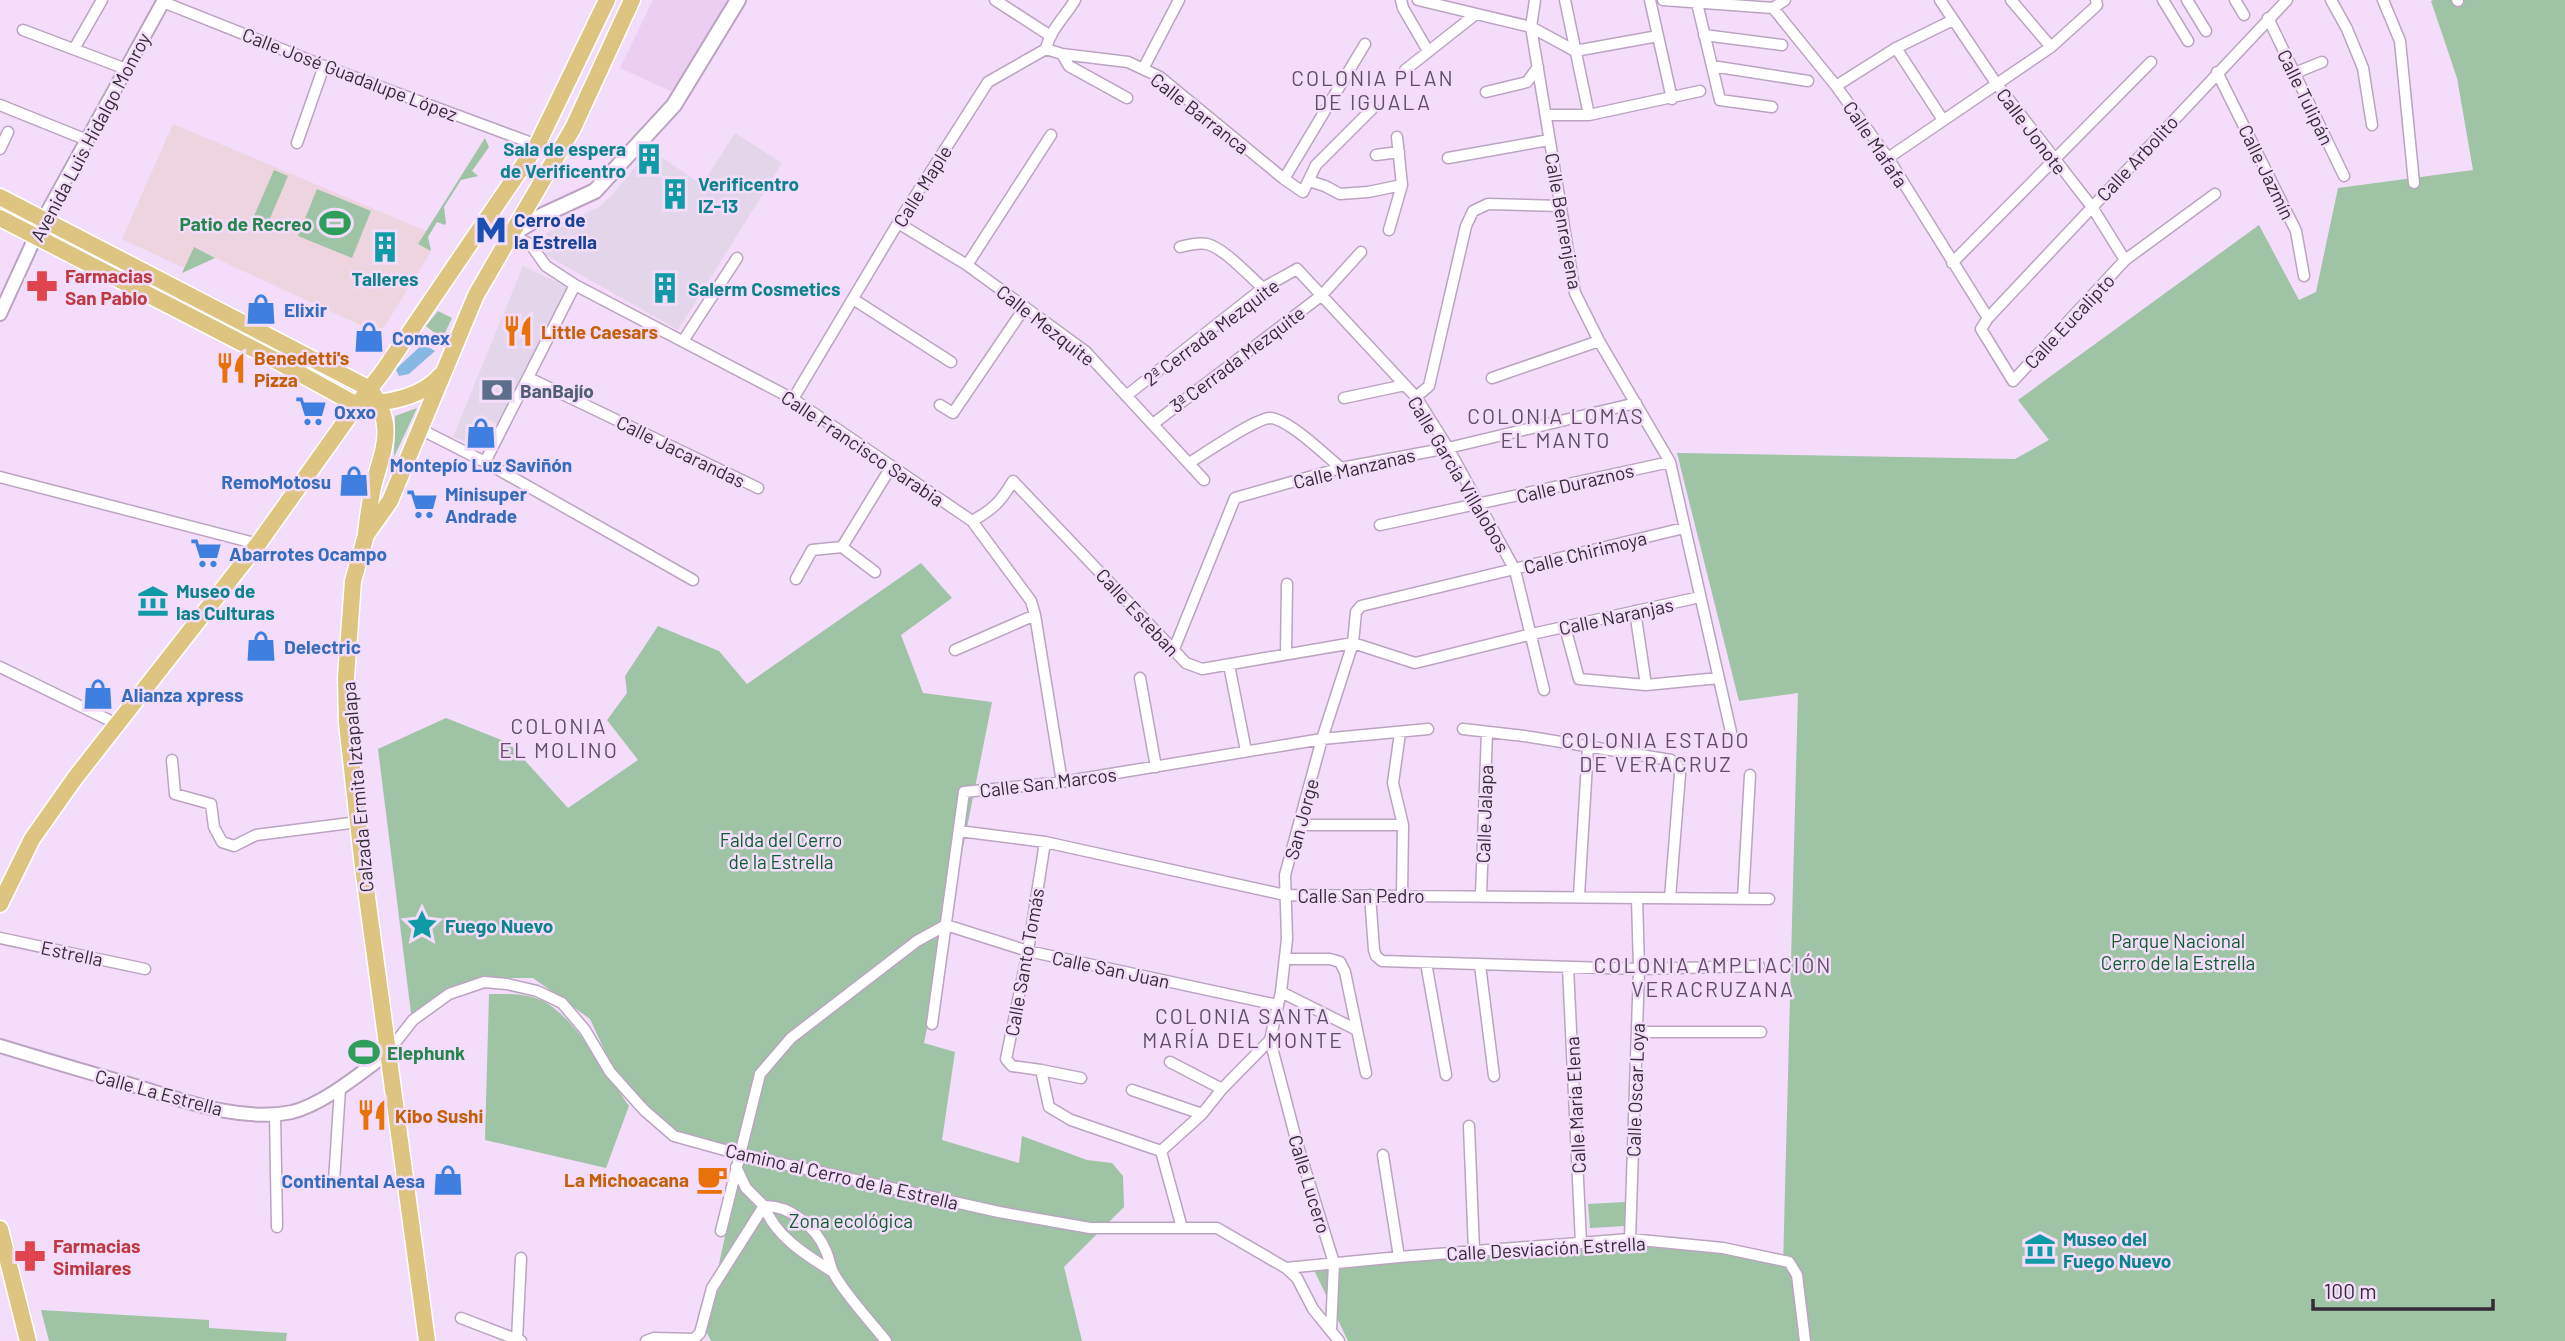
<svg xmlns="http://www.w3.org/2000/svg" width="2565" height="1341" viewBox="0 0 2565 1341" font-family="Barlow,sans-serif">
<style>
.commercial{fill:#e4d6ea}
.built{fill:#ebcef2}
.education{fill:#edd4de}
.green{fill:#9fc3a5}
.water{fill:#85b8e2}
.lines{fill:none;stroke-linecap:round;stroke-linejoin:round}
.minor-casing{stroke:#bba4c1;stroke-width:13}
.tertiary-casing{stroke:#bba4c1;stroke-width:16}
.secondary-casing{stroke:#bba4c1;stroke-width:18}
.primary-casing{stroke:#fff;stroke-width:19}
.minor{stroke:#fff;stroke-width:10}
.tertiary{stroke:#fff;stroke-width:12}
.secondary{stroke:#fff;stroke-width:14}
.primary{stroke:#dec481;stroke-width:16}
.labels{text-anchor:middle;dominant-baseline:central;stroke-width:5;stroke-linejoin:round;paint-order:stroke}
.street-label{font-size:19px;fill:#342b36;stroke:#f4dcfb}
.culture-label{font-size:19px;font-weight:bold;fill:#0d838f;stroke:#f4dcfb;text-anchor:start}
.transit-label{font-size:19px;font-weight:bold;fill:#164399;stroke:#f4dcfb;text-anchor:start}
.leisure-label{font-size:19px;font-weight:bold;fill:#27864d;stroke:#f4dcfb;text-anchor:end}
.health-label{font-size:19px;font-weight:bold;fill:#be3a42;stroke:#f4dcfb;text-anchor:start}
.shop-label{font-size:19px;font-weight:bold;fill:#366cbe;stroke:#f4dcfb;text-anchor:start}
.food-label{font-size:19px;font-weight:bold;fill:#c56008;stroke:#f4dcfb;text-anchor:start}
.service-label{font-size:19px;font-weight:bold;fill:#4e5e75;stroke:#f4dcfb;text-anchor:start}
.park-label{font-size:19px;fill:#0c5e2a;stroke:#f4dcfb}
.neighbourhood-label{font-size:21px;letter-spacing:2px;fill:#624e67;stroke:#f4dcfb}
</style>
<rect width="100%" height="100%" fill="#f4dcfb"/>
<!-- commercial -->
<path class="commercial" d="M735 133 782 163 678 330 546 255V233L599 207 613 194 650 149 702 185Z
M523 266 568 287 498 424 477 416 465 442 453 437Z"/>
<!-- built -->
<path class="built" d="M653 0H729L675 93 620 68Z"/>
<!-- education -->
<path class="education" d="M173 124 426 231 418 244 431 251 380 334 215 258 182 273 184 268 122 239Z"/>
<!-- green -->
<path class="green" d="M2433 0H2565V1341H1348L1314 1270 1647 1236 1783 1266 1798 693 1739 701 1677 453 2015 459 2049 440 2018 400 2259 225 2299 300 2316 292 2338 188 2473 170 2457 78 2431 1Z
M485 138 489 147 472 171 478 176 461 180 444 207 446 223 445 225 437 222 428 237 431 251 418 244Z
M274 170 288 176 265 230 251 223Z
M317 189 371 211 352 258 298 236Z
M194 247 215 258 182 273Z
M438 311 452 318 442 339 426 326Z
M417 408 394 457 395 416Z
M921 563 952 598 901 635 923 693 992 702 924 1043 955 1052 942 1140 1019 1163 1022 1136 1087 1160 1112 1163 1123 1176 1124 1207 1064 1267 1082 1341H711L705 1329 743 1153 681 1137 615 1073 590 1019 533 978H482L412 1021 378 749 446 718 509 743 568 808 638 760 607 720 627 693 625 676 658 626 719 651 747 684Z
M489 994C507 994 526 993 543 1001 577 1019 606 1074 629 1106L606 1168 485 1140Z
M1625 1202V1226L1590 1228 1588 1204Z
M41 1310 209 1320V1328L287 1333 286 1341H49Z"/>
<!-- water -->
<path class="water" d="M423 344 435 351 409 374 399 376 396 370 398 367Z"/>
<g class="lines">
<defs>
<path id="minor" d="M995 0 1049 35
M1401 0 1403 8 1428 51
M1418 0 1531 27 1575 51 1658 36
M1535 0 1531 27 1575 293 1599 341 1670 462 1731 732
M1565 0 1589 115
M1650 0 1672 99
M1663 0 1773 8 1836 86 1888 158 1988 318 1981 329 2013 381 2125 260 2215 194
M1940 0 1996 83 2092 207 2125 260
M2011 0 2051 47
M2163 0 2188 41
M2187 0 2206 31
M2235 0 2244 15
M2331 0 2347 29 2363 68 2372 125
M2383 0 2400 41 2414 183
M2457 0 2458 1
M163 2 324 66 537 145
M1697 3 1720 100 1772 107
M1773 8 1785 0
M2268 18 2344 176
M23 30 126 69
M1704 35 1782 45
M1896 48 1943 120
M74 49 102 0
M1046 49 1062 54 1128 62 1160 77 1284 179 1303 192 1316 165 1373 108
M1062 54 1069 66 1127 98
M1712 66 1808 81
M1143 69 1179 0
M1405 70 1476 14
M2217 72 2296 231 2304 276
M2295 73 2322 62
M1836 86 1896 48 1953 20
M1486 92 1527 82 1538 67
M0 105 87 140
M1546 115H1589L1700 91
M297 143 324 66
M0 149 8 132
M1376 155 1399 152
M1448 158 1549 140
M1888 158 2051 47 2093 9 2097 5 2096 0
M1284 179 1365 44
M1309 181 1325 186 1340 194 1368 192 1402 185
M898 223 967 265 1085 351 1204 480
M1389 230 1402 185 1397 137
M512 234 531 245 546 266 575 285 793 399 972 521 1031 601 1035 615 1062 782
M1180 247C1188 245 1198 242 1207 244 1224 248 1249 276 1263 288
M1952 263 2151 62
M967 265 1051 135
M853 299 951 362
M1988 318 2287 0
M683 341 737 258
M529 378 758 488
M1492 378 1599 341
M1126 396 1263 288 1297 269 1416 397 1448 448 1515 570 1544 690
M1416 397 1429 386 1466 226 1473 211 1488 204 1560 206
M1344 398 1405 385
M793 399 898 223 988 82 1046 49C1050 30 1065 17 1075 0
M940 405 953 413 1025 307
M1153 424 1322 295 1361 252
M420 429 485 462 693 580
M485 462 575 285
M1189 463C1204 454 1256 418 1270 418 1289 419 1326 456 1341 468
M0 477 258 544
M972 521C994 509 1001 501 1013 481L1186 663 1202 669 1353 643 1415 663 1532 634 1700 597
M1380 525 1670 462
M842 547 875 572
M796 579 812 550 842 547 891 467
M1635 611 1646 685
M1565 627 1579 679 1646 685 1719 678
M1174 649 1235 498 1341 468 1448 448 1636 403
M955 650 1035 615
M1286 654 1287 584
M1229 665 1246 751
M0 667 117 724
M1140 678 1156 767
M1463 729 1524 736 1671 760 1677 765 1680 774 1670 898
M1400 733 1393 783 1403 825 1402 895
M172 760 175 794 211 804 214 827 222 842 234 846 256 835 358 822
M1300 825H1403
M959 831 1045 842 1285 895 1769 899
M1045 842 1028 951 1006 1059 1012 1066 1041 1070 1049 1107 1071 1120 1161 1151 1182 1228
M1370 895 1374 950 1376 956 1382 961 1639 969 1759 966
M1481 896 1487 732
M1579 896 1588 747
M1743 899 1750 775
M0 938 145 969
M1285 959H1330L1340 962 1345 972 1366 1073
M1426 963 1446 1075
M1480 965 1494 1076
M1568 967 1581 1243
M1281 992 1355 1029
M932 1024 964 792 1062 782 1322 739 1428 729
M1637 1032H1761
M388 1052 413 1020 449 994 484 982 507 984 537 991 562 1003 585 1030 610 1072 644 1110 674 1136 739 1154 999 1212 1090 1228H1217L1286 1268 1297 1278 1313 1309 1339 1341
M1170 1062 1222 1089
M1041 1070 1081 1078
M1132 1090 1202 1114
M275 1114 277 1227
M1469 1126 1474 1250
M1161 1151 1202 1114 1222 1089 1270 1040
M1383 1155 1399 1257
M736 1167 746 1188 764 1206C790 1205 816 1227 826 1251 829 1258 830 1265 833 1272 843 1292 871 1322 886 1341
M334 1181 340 1089
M764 1206C776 1237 806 1255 833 1272
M721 1231 760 1074 791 1038 917 941 946 925 1028 951 1277 1005
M1630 1239 1639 969 1637 898
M1286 1268 1399 1257 1630 1239 1723 1248 1789 1262 1797 1275 1805 1341
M461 1318 521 1341
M1331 1330 1334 1263 1297 1143 1270 1040 1281 992 1287 939 1285 875 1322 739 1353 643 1356 612 1361 606 1684 528
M517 1340 521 1258
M646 1341 654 1338 694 1339 700 1333 712 1288 764 1206"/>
<path id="tertiary" d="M0 314 44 218 164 0
M0 1046C43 1059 86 1072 129 1084 180 1099 238 1123 292 1112 324 1104 362 1072 388 1053"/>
<path id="secondary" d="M512 234 543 215 595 191 674 105 738 0"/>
<path id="primary" d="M0 197 370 389C395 426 385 444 374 483 370 500 368 516 366 533
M0 218 273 359 357 405
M370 404C395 401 423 396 441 375
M0 904 32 839 75 778 258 544 357 405 382 373 537 145 607 0
M0 1229 28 1341
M427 1341 363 867 347 723 346 677 353 581 366 535 390 501 476 295 573 128 632 0"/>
</defs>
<!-- minor casing -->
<use href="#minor" class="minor-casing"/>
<!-- tertiary casing -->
<use href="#tertiary" class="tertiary-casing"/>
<!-- secondary casing -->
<use href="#secondary" class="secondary-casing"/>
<!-- primary casing -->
<use href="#primary" class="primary-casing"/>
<!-- minor -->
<use href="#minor" class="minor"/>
<!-- tertiary -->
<use href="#tertiary" class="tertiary"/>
<!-- secondary -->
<use href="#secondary" class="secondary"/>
<!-- primary -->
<use href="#primary" class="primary"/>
</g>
<!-- icons -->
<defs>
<symbol id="building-bare" viewBox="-9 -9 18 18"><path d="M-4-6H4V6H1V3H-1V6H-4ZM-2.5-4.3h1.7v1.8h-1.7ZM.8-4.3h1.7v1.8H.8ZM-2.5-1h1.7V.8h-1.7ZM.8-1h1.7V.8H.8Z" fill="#0f9aa8" stroke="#f4dcfb" stroke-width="2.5" paint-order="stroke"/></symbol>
<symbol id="stadium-bare" viewBox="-9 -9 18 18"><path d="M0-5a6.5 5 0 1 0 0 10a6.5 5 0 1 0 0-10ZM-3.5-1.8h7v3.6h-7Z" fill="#2e9e5b" stroke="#f4dcfb" stroke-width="2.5" paint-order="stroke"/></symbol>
<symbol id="metro-bare" viewBox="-9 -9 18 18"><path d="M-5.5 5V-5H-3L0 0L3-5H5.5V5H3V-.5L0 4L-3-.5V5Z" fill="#1a4fb4" stroke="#f4dcfb" stroke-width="2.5" paint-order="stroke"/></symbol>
<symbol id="pharmacy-bare" viewBox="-9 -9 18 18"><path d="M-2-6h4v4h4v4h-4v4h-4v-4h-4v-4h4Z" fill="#e0444e" stroke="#f4dcfb" stroke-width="2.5" paint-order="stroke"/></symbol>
<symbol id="shop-bare" viewBox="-9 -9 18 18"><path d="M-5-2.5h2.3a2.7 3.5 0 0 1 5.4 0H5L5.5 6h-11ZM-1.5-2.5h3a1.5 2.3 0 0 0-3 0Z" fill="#3f7fe0" stroke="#f4dcfb" stroke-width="2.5" paint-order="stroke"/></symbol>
<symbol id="restaurant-bare" viewBox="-9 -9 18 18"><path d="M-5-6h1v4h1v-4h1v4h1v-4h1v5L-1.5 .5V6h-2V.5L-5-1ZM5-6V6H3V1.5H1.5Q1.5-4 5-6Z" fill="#e8710a" stroke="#f4dcfb" stroke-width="2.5" paint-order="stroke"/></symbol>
<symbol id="bank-bare" viewBox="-9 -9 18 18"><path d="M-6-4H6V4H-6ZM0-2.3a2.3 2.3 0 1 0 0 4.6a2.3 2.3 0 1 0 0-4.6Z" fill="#5c6f8a" stroke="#f4dcfb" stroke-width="2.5" paint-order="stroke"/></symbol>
<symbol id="supermarket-bare" viewBox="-9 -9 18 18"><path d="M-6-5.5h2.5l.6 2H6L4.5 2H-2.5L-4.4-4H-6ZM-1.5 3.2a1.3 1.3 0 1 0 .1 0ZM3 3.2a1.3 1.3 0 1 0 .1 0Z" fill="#3f7fe0" stroke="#f4dcfb" stroke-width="2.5" paint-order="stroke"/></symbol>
<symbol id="museum-bare" viewBox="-9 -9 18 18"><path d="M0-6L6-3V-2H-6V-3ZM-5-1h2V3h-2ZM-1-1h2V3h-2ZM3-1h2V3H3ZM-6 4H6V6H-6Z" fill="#0f9aa8" stroke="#f4dcfb" stroke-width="2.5" paint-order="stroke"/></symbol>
<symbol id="sight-bare" viewBox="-9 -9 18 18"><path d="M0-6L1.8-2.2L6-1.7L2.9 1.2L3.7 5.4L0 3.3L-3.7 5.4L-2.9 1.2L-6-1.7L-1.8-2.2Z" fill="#0f9aa8" stroke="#f4dcfb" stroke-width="2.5" paint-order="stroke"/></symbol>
<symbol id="cafe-bare" viewBox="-9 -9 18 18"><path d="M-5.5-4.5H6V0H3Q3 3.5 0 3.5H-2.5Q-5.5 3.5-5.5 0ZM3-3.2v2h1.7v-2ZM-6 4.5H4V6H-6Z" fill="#e8710a" stroke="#f4dcfb" stroke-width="2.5" paint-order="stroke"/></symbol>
</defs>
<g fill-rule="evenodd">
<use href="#building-bare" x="627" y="137" width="44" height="44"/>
<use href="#building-bare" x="653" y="172" width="44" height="44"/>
<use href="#stadium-bare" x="313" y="201" width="44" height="44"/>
<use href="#metro-bare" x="469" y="208" width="44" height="44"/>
<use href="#building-bare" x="363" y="225" width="44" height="44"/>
<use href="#pharmacy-bare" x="20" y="264" width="44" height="44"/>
<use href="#building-bare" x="643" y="266" width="44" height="44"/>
<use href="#shop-bare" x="239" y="287" width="44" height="44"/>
<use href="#restaurant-bare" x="496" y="309" width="44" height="44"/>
<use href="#shop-bare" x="347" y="315" width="44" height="44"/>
<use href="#restaurant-bare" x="209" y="346" width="44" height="44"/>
<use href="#bank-bare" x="475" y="368" width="44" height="44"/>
<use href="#supermarket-bare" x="289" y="389" width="44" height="44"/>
<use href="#shop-bare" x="459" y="411" width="44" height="44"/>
<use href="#shop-bare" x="332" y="459" width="44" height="44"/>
<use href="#supermarket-bare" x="400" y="482" width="44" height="44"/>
<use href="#supermarket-bare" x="184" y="531" width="44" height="44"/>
<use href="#museum-bare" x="131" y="579" width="44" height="44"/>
<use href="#shop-bare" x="239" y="624" width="44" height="44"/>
<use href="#shop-bare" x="76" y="672" width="44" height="44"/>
<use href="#sight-bare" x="400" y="903" width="44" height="44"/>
<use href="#stadium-bare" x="342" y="1030" width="44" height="44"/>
<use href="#restaurant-bare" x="350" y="1093" width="44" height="44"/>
<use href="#cafe-bare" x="690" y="1157" width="44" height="44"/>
<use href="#shop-bare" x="426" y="1158" width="44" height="44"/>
<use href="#museum-bare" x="2018" y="1227" width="44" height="44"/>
<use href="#pharmacy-bare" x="8" y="1234" width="44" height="44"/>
</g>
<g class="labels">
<!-- street labels -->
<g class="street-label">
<text transform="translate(350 74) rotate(21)">Calle José Guadalupe López</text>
<text transform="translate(2306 97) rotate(64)">Calle Tulipán</text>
<text transform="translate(1200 113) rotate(38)">Calle Barranca</text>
<text transform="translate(2032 131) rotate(53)">Calle Jonote</text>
<text transform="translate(90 137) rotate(-62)">Avenida Luis Hidalgo Monroy</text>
<text transform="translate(1876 144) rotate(56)">Calle Mafafa</text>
<text transform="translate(2137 158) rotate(-47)">Calle Arbolito</text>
<text transform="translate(2267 172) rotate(64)">Calle Jazmín</text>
<text transform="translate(922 186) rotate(-58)">Calle Maple</text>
<text transform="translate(1564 221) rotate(80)">Calle Benrenjena</text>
<text transform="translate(2069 321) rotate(-47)">Calle Eucalipto</text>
<text transform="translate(1046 325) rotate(38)">Calle Mezquite</text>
<text transform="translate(1211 332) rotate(-37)">2ª Cerrada Mezquite</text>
<text transform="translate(1237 359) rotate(-37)">3ª Cerrada Mezquite</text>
<text transform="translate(863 448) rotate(34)">Calle Francisco Sarabia</text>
<text transform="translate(681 451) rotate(26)">Calle Jacarandas</text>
<text transform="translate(1354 468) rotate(-13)">Calle Manzanas</text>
<text transform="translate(1459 474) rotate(59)">Calle García Villalobos</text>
<text transform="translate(1575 483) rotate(-13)">Calle Duraznos</text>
<text transform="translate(1585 552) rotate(-14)">Calle Chirimoya</text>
<text transform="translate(1138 612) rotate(47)">Calle Esteban</text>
<text transform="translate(1616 616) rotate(-12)">Calle Naranjas</text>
<text transform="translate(1048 782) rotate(-7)">Calle San Marcos</text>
<text transform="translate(357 787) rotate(-95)">Calzada Ermita Iztapalapa</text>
<text transform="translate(1484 814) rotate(-88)">Calle Jalapa</text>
<text transform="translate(1301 819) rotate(-75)">San Jorge</text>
<text x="1361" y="895">Calle San Pedro</text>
<text transform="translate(72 953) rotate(12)">Estrella</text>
<text transform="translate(1024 962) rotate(-80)">Calle Santo Tomás</text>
<text transform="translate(1111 969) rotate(12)">Calle San Juan</text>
<text transform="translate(1635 1090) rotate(-88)">Calle Oscar Loya</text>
<text transform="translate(159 1092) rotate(15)">Calle La Estrella</text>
<text transform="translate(1575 1105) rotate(-93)">Calle María Elena</text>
<text transform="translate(842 1176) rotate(13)">Camino al Cerro de la Estrella</text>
<text transform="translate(1310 1184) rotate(73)">Calle Lucero</text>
<text transform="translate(1546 1248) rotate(-3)">Calle Desviación Estrella</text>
</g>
<!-- culture labels -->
<g class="culture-label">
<text x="626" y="148" text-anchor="end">Sala de espera<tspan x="626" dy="22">de Verificentro</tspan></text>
<text x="698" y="183">Verificentro<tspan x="698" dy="22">IZ-13</tspan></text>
<text x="385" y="278" text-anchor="middle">Talleres</text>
<text x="688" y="288">Salerm Cosmetics</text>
<text x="176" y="590">Museo de<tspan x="176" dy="22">las Culturas</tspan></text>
<text x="445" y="925">Fuego Nuevo</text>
<text x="2063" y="1238">Museo del<tspan x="2063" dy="22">Fuego Nuevo</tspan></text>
</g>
<!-- transit labels -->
<g class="transit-label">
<text x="514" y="219">Cerro de<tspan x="514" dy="22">la Estrella</tspan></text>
</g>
<!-- leisure labels -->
<g class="leisure-label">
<text x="312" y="223">Patio de Recreo</text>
<text x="387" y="1052" text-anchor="start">Elephunk</text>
</g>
<!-- health labels -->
<g class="health-label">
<text x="65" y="275">Farmacias<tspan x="65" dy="22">San Pablo</tspan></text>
<text x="53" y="1245">Farmacias<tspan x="53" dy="22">Similares</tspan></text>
</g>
<!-- shop labels -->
<g class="shop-label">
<text x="284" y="309">Elixir</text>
<text x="392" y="337">Comex</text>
<text x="334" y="411">Oxxo</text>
<text x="481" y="464" text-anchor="middle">Montepío Luz Saviñón</text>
<text x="331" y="481" text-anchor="end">RemoMotosu</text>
<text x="445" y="493">Minisuper<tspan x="445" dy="22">Andrade</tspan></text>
<text x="229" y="553">Abarrotes Ocampo</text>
<text x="284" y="646">Delectric</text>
<text x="121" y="694">Alianza xpress</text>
<text x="425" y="1180" text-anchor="end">Continental Aesa</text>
</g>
<!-- food labels -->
<g class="food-label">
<text x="541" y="331">Little Caesars</text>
<text x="254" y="357">Benedetti's<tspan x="254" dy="22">Pizza</tspan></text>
<text x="395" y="1115">Kibo Sushi</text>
<text x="689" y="1179" text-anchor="end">La Michoacana</text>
</g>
<!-- service labels -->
<g class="service-label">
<text x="520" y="390">BanBajío</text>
</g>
<!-- park labels -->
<g class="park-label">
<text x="781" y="839">Falda del Cerro<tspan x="781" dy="22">de la Estrella</tspan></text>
<text x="2178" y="940">Parque Nacional<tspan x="2178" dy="22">Cerro de la Estrella</tspan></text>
<text x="851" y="1220">Zona ecológica</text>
</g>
<!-- neighbourhood labels -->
<g class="neighbourhood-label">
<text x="1373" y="77">COLONIA PLAN<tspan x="1373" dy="24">DE IGUALA</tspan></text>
<text x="1556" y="415">COLONIA LOMAS<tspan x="1556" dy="24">EL MANTO</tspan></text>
<text x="559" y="725">COLONIA<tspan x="559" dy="24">EL MOLINO</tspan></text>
<text x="1656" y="739">COLONIA ESTADO<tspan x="1656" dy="24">DE VERACRUZ</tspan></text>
<text x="1713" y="964">COLONIA AMPLIACIÓN<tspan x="1713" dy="24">VERACRUZANA</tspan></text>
<text x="1243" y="1015">COLONIA SANTA<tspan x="1243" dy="24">MARÍA DEL MONTE</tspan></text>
</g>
</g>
<!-- scale -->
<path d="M2313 1299v10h180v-10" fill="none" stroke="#342b36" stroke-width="3.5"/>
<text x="2324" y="1299" font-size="21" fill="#342b36" stroke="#f4dcfb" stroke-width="5" paint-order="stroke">100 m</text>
</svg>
